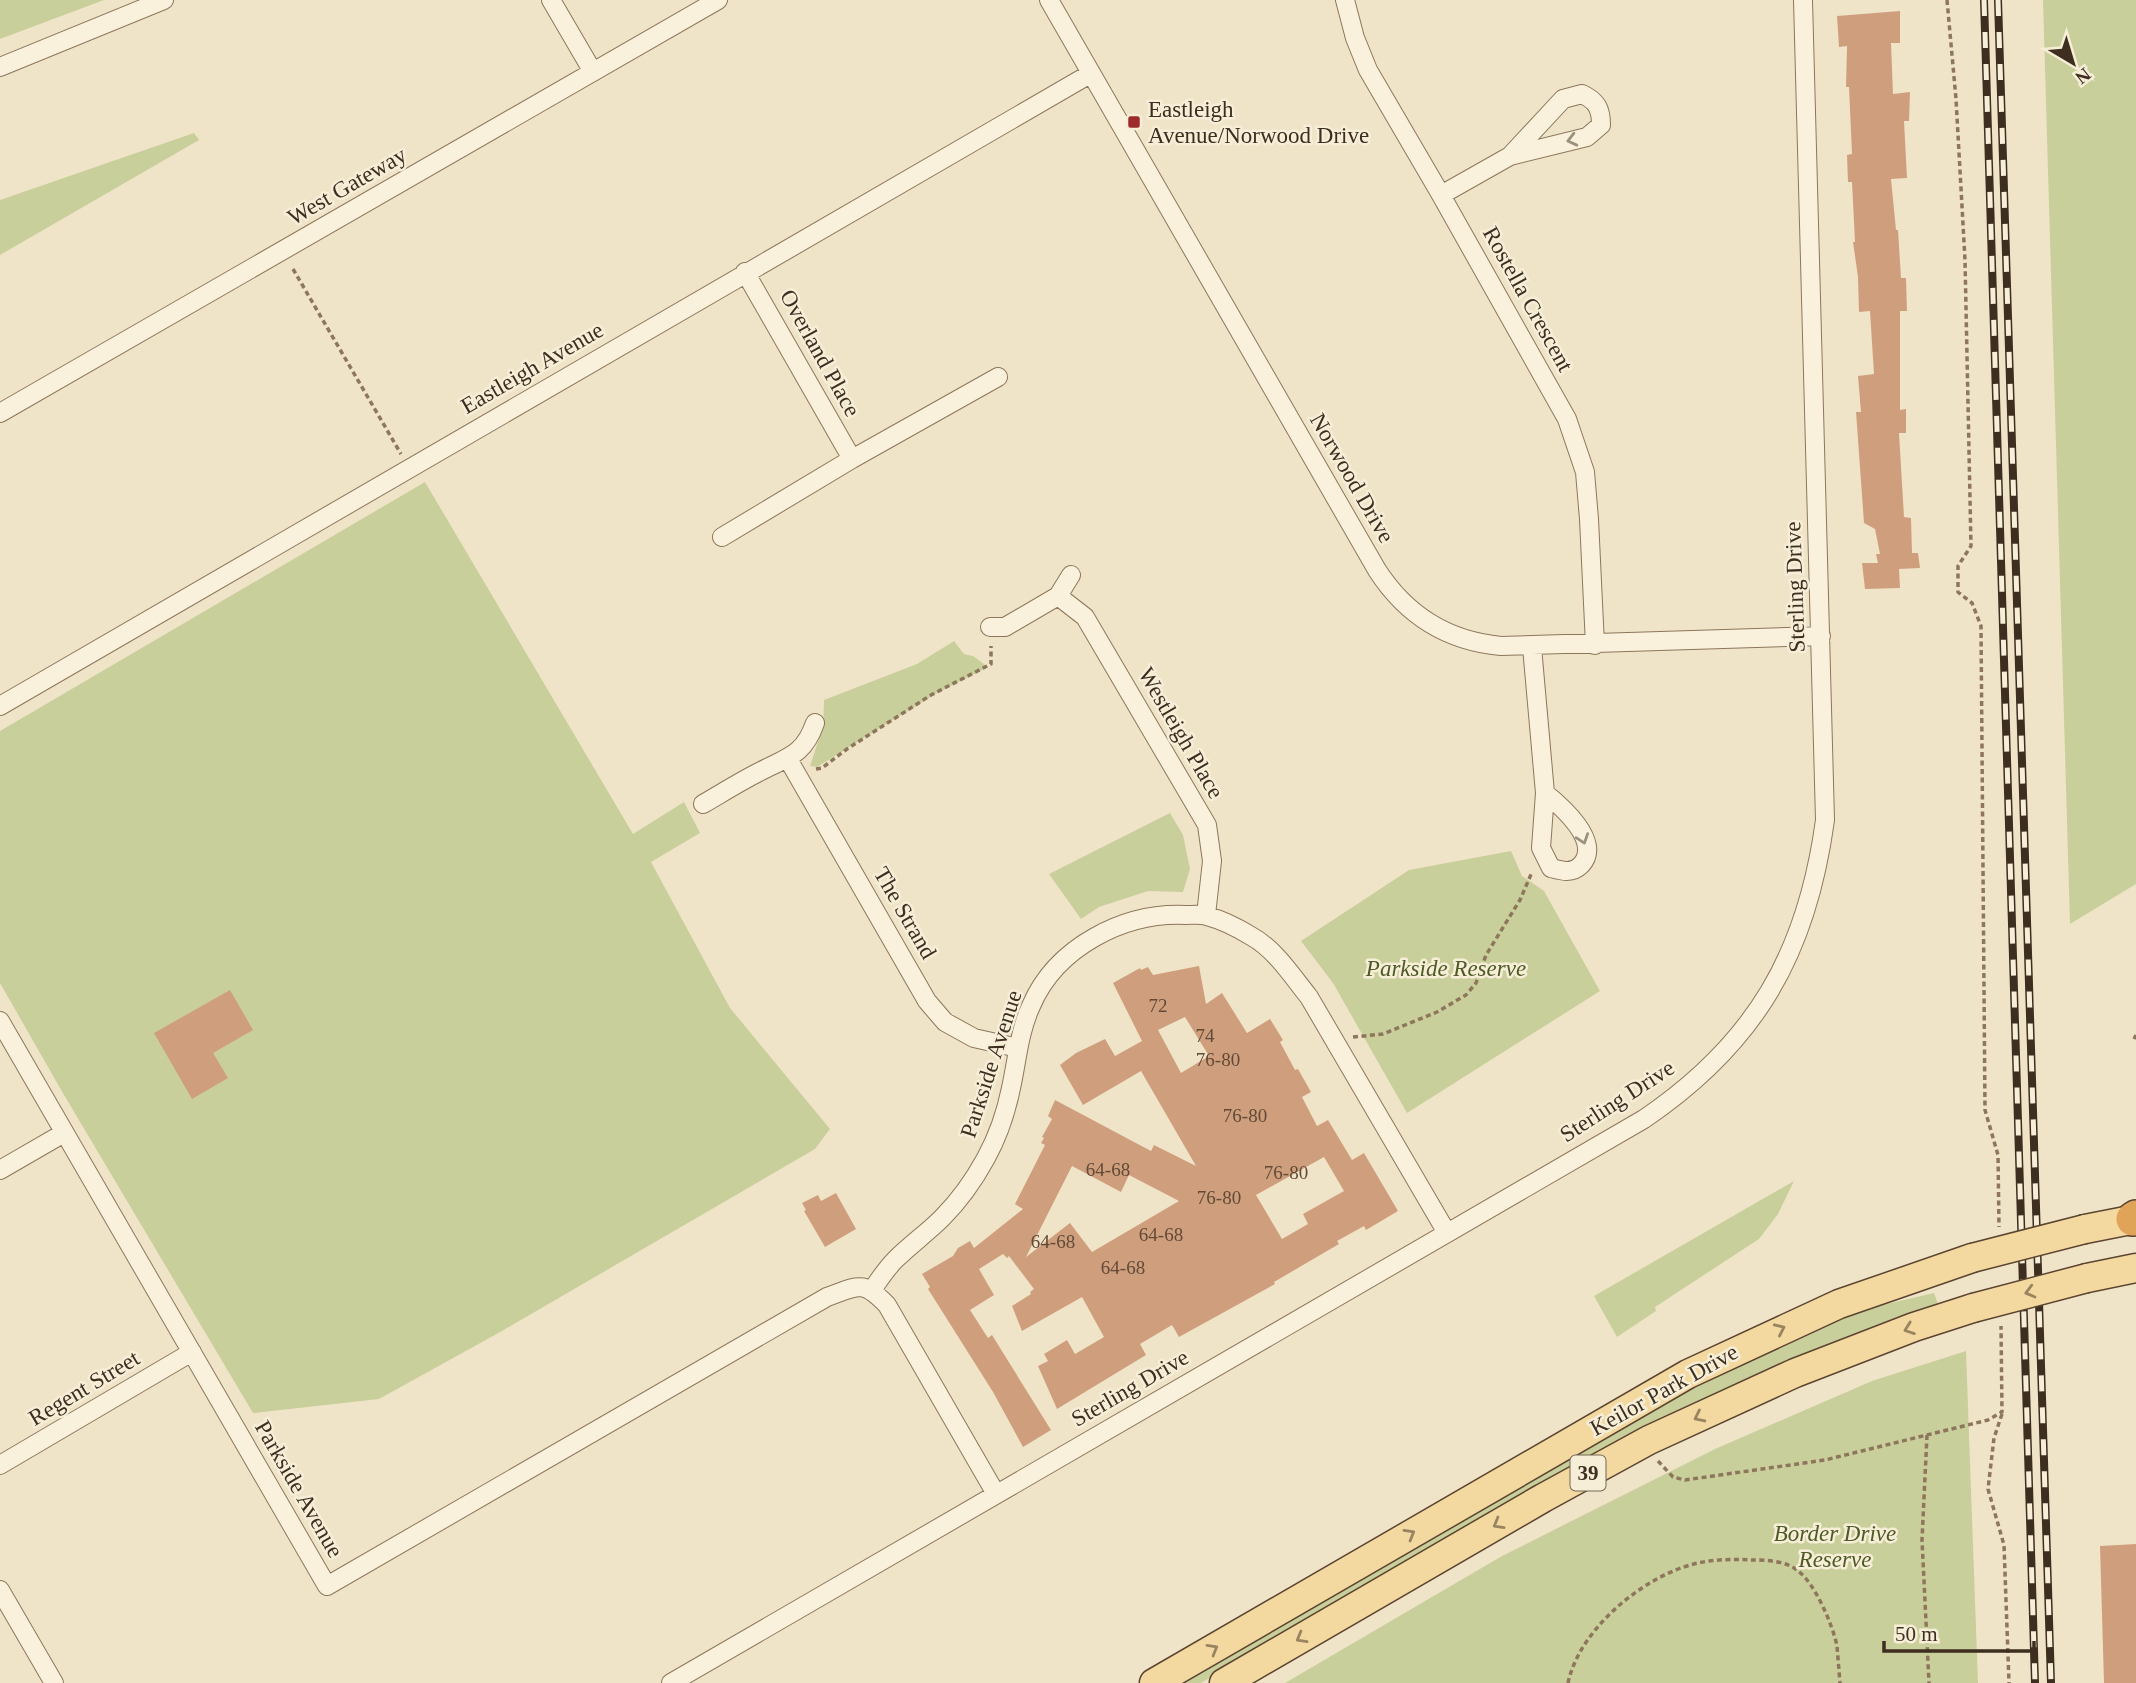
<svg xmlns="http://www.w3.org/2000/svg" width="2136" height="1683" viewBox="0 0 2136 1683" font-family="'Times New Roman',serif">
<style>
.green{fill:#c9cf9b}
.building{fill:#cf9f7d;fill-rule:evenodd}
.lines{fill:none;stroke-linecap:round;stroke-linejoin:round}
.minor-casing{stroke:#8d765c;stroke-width:20}
.primary-casing{stroke:#5b4430;stroke-width:31}
.motorway-casing{stroke:#5b4430;stroke-width:36}
.path{stroke:#8d765c;stroke-width:3.5;stroke-dasharray:5 3.5;stroke-linecap:butt}
.minor{stroke:#faf1dc;stroke-width:18}
.primary{stroke:#f3d9a0;stroke-width:28}
.motorway{stroke:#e0a458;stroke-width:33}
.rail-casing{stroke:#3d2e20;stroke-width:8}
.rail{stroke:#f7eed8;stroke-width:5;stroke-dasharray:16;stroke-linecap:butt}
.primary-bridge-casing{stroke:#5b4430;stroke-width:31;stroke-linecap:butt}
.primary-bridge{stroke:#f3d9a0;stroke-width:28}
.oneway{stroke:#9c907e}
.oneway2{stroke:#988460}
.poi-dot{fill:#9e2a2b;stroke:#f7eed8;stroke-width:2.5}
.labels{text-anchor:middle;dominant-baseline:central;stroke-width:5;stroke-linejoin:round;paint-order:stroke}
.number-label{font-size:19px;fill:#624a37}
.shield{fill:#f7eed8;stroke:#756857;stroke-width:2}
.shield-label{font-size:21px;font-weight:bold;fill:#3d2e20}
.poi-label{font-size:23px;fill:#3d2e20;stroke:#f7eed8;text-anchor:start}
.street-label{font-size:23px;fill:#3d2e20;stroke:#f7eed8}
.park-label{font-size:23px;font-style:italic;fill:#4d5a26;stroke:#f7eed8}
</style>
<rect width="100%" height="100%" fill="#f0e4c8"/>
<!-- green -->
<path class="green" d="M0 0H104L0 39Z
M2043 0H2136V884L2070 924Z
M194 133 199 140 0 255V200Z
M425 482 633 834 684 802 700 833 651 862 730 1008 830 1129 815 1149 502 1331 379 1399 253 1413 64 1095 0 983V731Z
M954 641 964 654 973 656 988 667 937 693 817 767 810 766 823 727 824 700 917 664Z
M1170 813 1183 835 1190 869 1183 892 1148 891 1099 907 1081 919 1049 874Z
M1511 851 1522 876 1544 891 1600 991 1407 1113 1333 983 1301 941 1409 870Z
M1794 1181 1778 1214 1759 1239 1655 1307 1656 1311 1617 1337 1594 1296Z
M1934 1293 1939 1307 1515 1501 1201 1683H1177L1691 1386 1848 1313Z
M1966 1351 1978 1683H1285L1502 1556 1715 1449 1872 1381Z"/>
<!-- building -->
<path class="building" d="M1900 11V43H1891L1893 94 1910 92 1909 121H1904L1907 178 1891 179 1896 230H1898L1901 278H1906L1907 311H1900V410L1906 409V433H1899L1904 517 1911 518 1912 553H1918L1920 568 1899 569 1900 588 1865 589 1862 563H1878L1876 554H1880L1875 529 1864 523 1856 412H1861L1858 376 1874 374 1870 311 1859 312 1858 277 1853 242H1855L1852 182H1848L1847 155 1852 154 1849 87H1846L1847 46 1839 47 1837 16Z
M1199 966 1206 1004 1222 993 1247 1033 1270 1019 1283 1040 1280 1042 1295 1070 1298 1069 1311 1092 1302 1097 1317 1126 1328 1120 1352 1160 1364 1153 1398 1211 1366 1230 1364 1226 1337 1241 1339 1244 1274 1282 1275 1284 1179 1337 1172 1325 1140 1344 1146 1355 1057 1409 1038 1366 1048 1361 1044 1354 1067 1340 1075 1354 1104 1337 1082 1297 1022 1331 1012 1306 1031 1294 1030 1292 1034 1289 1009 1256 1007 1258 1003 1254 979 1269 994 1295 970 1310 988 1338 992 1335 1051 1430 1023 1447 993 1392 928 1289 930 1287 922 1274 953 1256 958 1248 970 1241 974 1248 1023 1209 1015 1204 1045 1145 1041 1143 1044 1138 1042 1137 1052 1119 1048 1116 1055 1100 1151 1151 1154 1145 1196 1166 1141 1071 1083 1105 1060 1065 1076 1053 1105 1039 1115 1056 1142 1041 1113 983 1140 968 1141 970 1148 967 1153 975ZM1185 1017 1209 1056 1181 1073 1158 1030ZM1324 1157 1344 1191 1303 1214 1308 1224 1282 1239 1256 1195ZM1072 1166 1121 1192 1129 1175 1179 1201 1092 1252 1070 1223 1026 1257Z
M230 990 253 1030 213 1053 228 1078 192 1099 154 1033Z
M836 1193 856 1229 825 1247 804 1211 806 1210 802 1203 818 1195 821 1201Z
M2136 1544V1683H2104L2100 1546Z"/>
<g class="lines">
<defs>
<path id="minor" d="M551 0 593 72
M1049 0 1377 570C1406 615 1447 641 1501 646L1821 636
M1345 0 1355 38 1368 70 1441 195 1567 419 1585 472 1589 519 1595 645
M0 67 164 0
M1441 195 1510 156 1587 137 1601 125C1601 109 1597 101 1582 94L1563 99 1510 156
M745 272 852 459
M0 413 718 0
M722 537 852 459 998 377
M1058 596 1085 617 1207 825 1212 861 1206 915
M990 627H1005L1058 596 1071 575
M1532 647 1545 793 1541 848 1551 868C1562 871 1572 874 1581 865 1603 842 1561 806 1545 793
M0 706 1090 74
M788 759 927 1001 945 1022 974 1038 1018 1048
M703 804C722 793 741 781 761 771 788 757 804 755 815 723
M0 1021 327 1586 827 1297C858 1286 862 1279 887 1305L996 1494
M0 1170 64 1133
M872 1290C879 1280 886 1269 895 1260 910 1245 927 1233 942 1218 960 1200 974 1180 986 1158 998 1136 1006 1113 1011 1088 1017 1061 1019 1032 1031 1006 1056 947 1124 912 1186 915 1193 915 1201 914 1207 916 1222 920 1238 928 1251 936 1275 949 1292 976 1309 997L1447 1233
M0 1465 192 1352
M0 1590 54 1683
M671 1683 1644 1119C1756 1043 1807 953 1825 820L1803 0"/>
<path id="primary" d="M2085 1229 2136 1219
M2087 1278 2136 1268
M1154 1683 1688 1374 1839 1304 1972 1258
M1224 1683 1543 1498 1649 1440 1795 1373 1914 1327 1973 1308"/>
<path id="motorway" d="M2133 1219 2136 1217"/>
</defs>
<!-- minor casing -->
<use href="#minor" class="minor-casing"/>
<!-- primary casing -->
<use href="#primary" class="primary-casing"/>
<!-- motorway casing -->
<use href="#motorway" class="motorway-casing"/>
<!-- path -->
<path class="path" d="M1947 0 1956 99 1965 260 1971 546 1958 566V592L1972 603 1981 626 1985 1110 1998 1155 1999 1227
M293 269 401 454
M816 769 822 768 847 749 931 695 991 664V646
M1353 1037 1383 1034 1437 1012 1466 995 1476 983 1486 955 1520 900 1532 872
M2134 1039 2136 1035
M2002 1414 1994 1438 1988 1489 2004 1545 2009 1683
M1927 1435 1922 1540 1929 1683
M1658 1461 1673 1477 1685 1480 1825 1460 1988 1420 2002 1412 2001 1326
M1568 1683C1579 1630 1642 1577 1694 1564 1713 1559 1733 1559 1752 1560 1767 1560 1787 1561 1798 1571 1815 1583 1833 1626 1837 1646 1838 1658 1839 1671 1840 1683"/>
<!-- minor -->
<use href="#minor" class="minor"/>
<!-- primary -->
<use href="#primary" class="primary"/>
<!-- motorway -->
<use href="#motorway" class="motorway"/>
<defs>
<path id="rail" d="M1984 0 2035 1683
M1998 0 2051 1683"/>
</defs>
<!-- rail casing -->
<use href="#rail" class="rail-casing"/>
<!-- rail -->
<use href="#rail" class="rail"/>
<defs>
<path id="primary-bridge" d="M1972 1258 2085 1229
M1973 1308 2087 1278"/>
</defs>
<!-- primary-bridge casing -->
<use href="#primary-bridge" class="primary-bridge-casing"/>
<!-- primary-bridge -->
<use href="#primary-bridge" class="primary-bridge"/>
</g>
<!-- one-way arrows -->
<defs><path id="oneway-chevron" d="M-2-3.5L2.5 0L-2 3.5" fill="none" stroke-width="1.6" stroke-linecap="round" stroke-linejoin="round" transform="scale(1.75)"/></defs>
<g class="oneway">
<use href="#oneway-chevron" transform="translate(1572 140) rotate(166)"/>
<use href="#oneway-chevron" transform="translate(1583 839) rotate(71)"/>
</g>
<g class="oneway2">
<use href="#oneway-chevron" transform="translate(2030 1292) rotate(165)"/>
<use href="#oneway-chevron" transform="translate(1780 1329) rotate(-25)"/>
<use href="#oneway-chevron" transform="translate(1909 1329) rotate(160)"/>
<use href="#oneway-chevron" transform="translate(1699 1417) rotate(154)"/>
<use href="#oneway-chevron" transform="translate(1498 1524) rotate(150)"/>
<use href="#oneway-chevron" transform="translate(1410 1534) rotate(-30)"/>
<use href="#oneway-chevron" transform="translate(1301 1638) rotate(150)"/>
<use href="#oneway-chevron" transform="translate(1213 1649) rotate(-30)"/>
</g>
<!-- markers -->
<rect class="poi-dot" x="1127" y="115" width="14" height="14" rx="3.5"/>
<g class="labels">
<!-- number labels -->
<g class="number-label">
<text x="1158" y="1005">72</text>
<text x="1205" y="1035">74</text>
<text x="1218" y="1059">76-80</text>
<text x="1245" y="1115">76-80</text>
<text x="1108" y="1169">64-68</text>
<text x="1286" y="1172">76-80</text>
<text x="1219" y="1197">76-80</text>
<text x="1161" y="1234">64-68</text>
<text x="1053" y="1241">64-68</text>
<text x="1123" y="1267">64-68</text>
</g>
<!-- shield labels -->
<rect class="shield" x="1570.5" y="1455.5" width="35" height="35" rx="5"/>
<g class="shield-label">
<text x="1588" y="1473">39</text>
</g>
<!-- poi labels -->
<g class="poi-label">
<text x="1148" y="109">Eastleigh<tspan x="1148" dy="26">Avenue/Norwood Drive</tspan></text>
</g>
<!-- street labels -->
<g class="street-label">
<text transform="translate(347 186) rotate(-30)">West Gateway</text>
<text transform="translate(1528 299) rotate(61)">Rostella Crescent</text>
<text transform="translate(820 353) rotate(61)">Overland Place</text>
<text transform="translate(532 368) rotate(-30)">Eastleigh Avenue</text>
<text transform="translate(1352 478) rotate(60)">Norwood Drive</text>
<text transform="translate(1795 587) rotate(-92)">Sterling Drive</text>
<text transform="translate(1181 733) rotate(60)">Westleigh Place</text>
<text transform="translate(905 913) rotate(60)">The Strand</text>
<text transform="translate(991 1064) rotate(-72)">Parkside Avenue</text>
<text transform="translate(1617 1101) rotate(-33)">Sterling Drive</text>
<text transform="translate(84 1388) rotate(-31)">Regent Street</text>
<text transform="translate(1130 1388) rotate(-30)">Sterling Drive</text>
<text transform="translate(1664 1390) rotate(-29)">Keilor Park Drive</text>
<text transform="translate(299 1489) rotate(60)">Parkside Avenue</text>
</g>
<!-- park labels -->
<g class="park-label">
<text x="1446" y="968">Parkside Reserve</text>
<text x="1835" y="1533">Border Drive<tspan x="1835" dy="26">Reserve</tspan></text>
</g>
</g>
<!-- north arrow -->
<g transform="translate(2073 63) rotate(142)" stroke="#f7eed8" stroke-width="5" paint-order="stroke">
<path d="M0-5L12 26L0 18L-12 26Z" fill="#3d2e20"/>
<text y="-10" font-size="19" font-weight="bold" text-anchor="middle" fill="#3d2e20">N</text>
</g>
<!-- scale -->
<path d="M1884 1641v10h150v-10" fill="none" stroke="#3d2e20" stroke-width="3.5"/>
<text x="1895" y="1641" font-size="21" fill="#3d2e20" stroke="#f7eed8" stroke-width="5" paint-order="stroke">50 m</text>
</svg>
